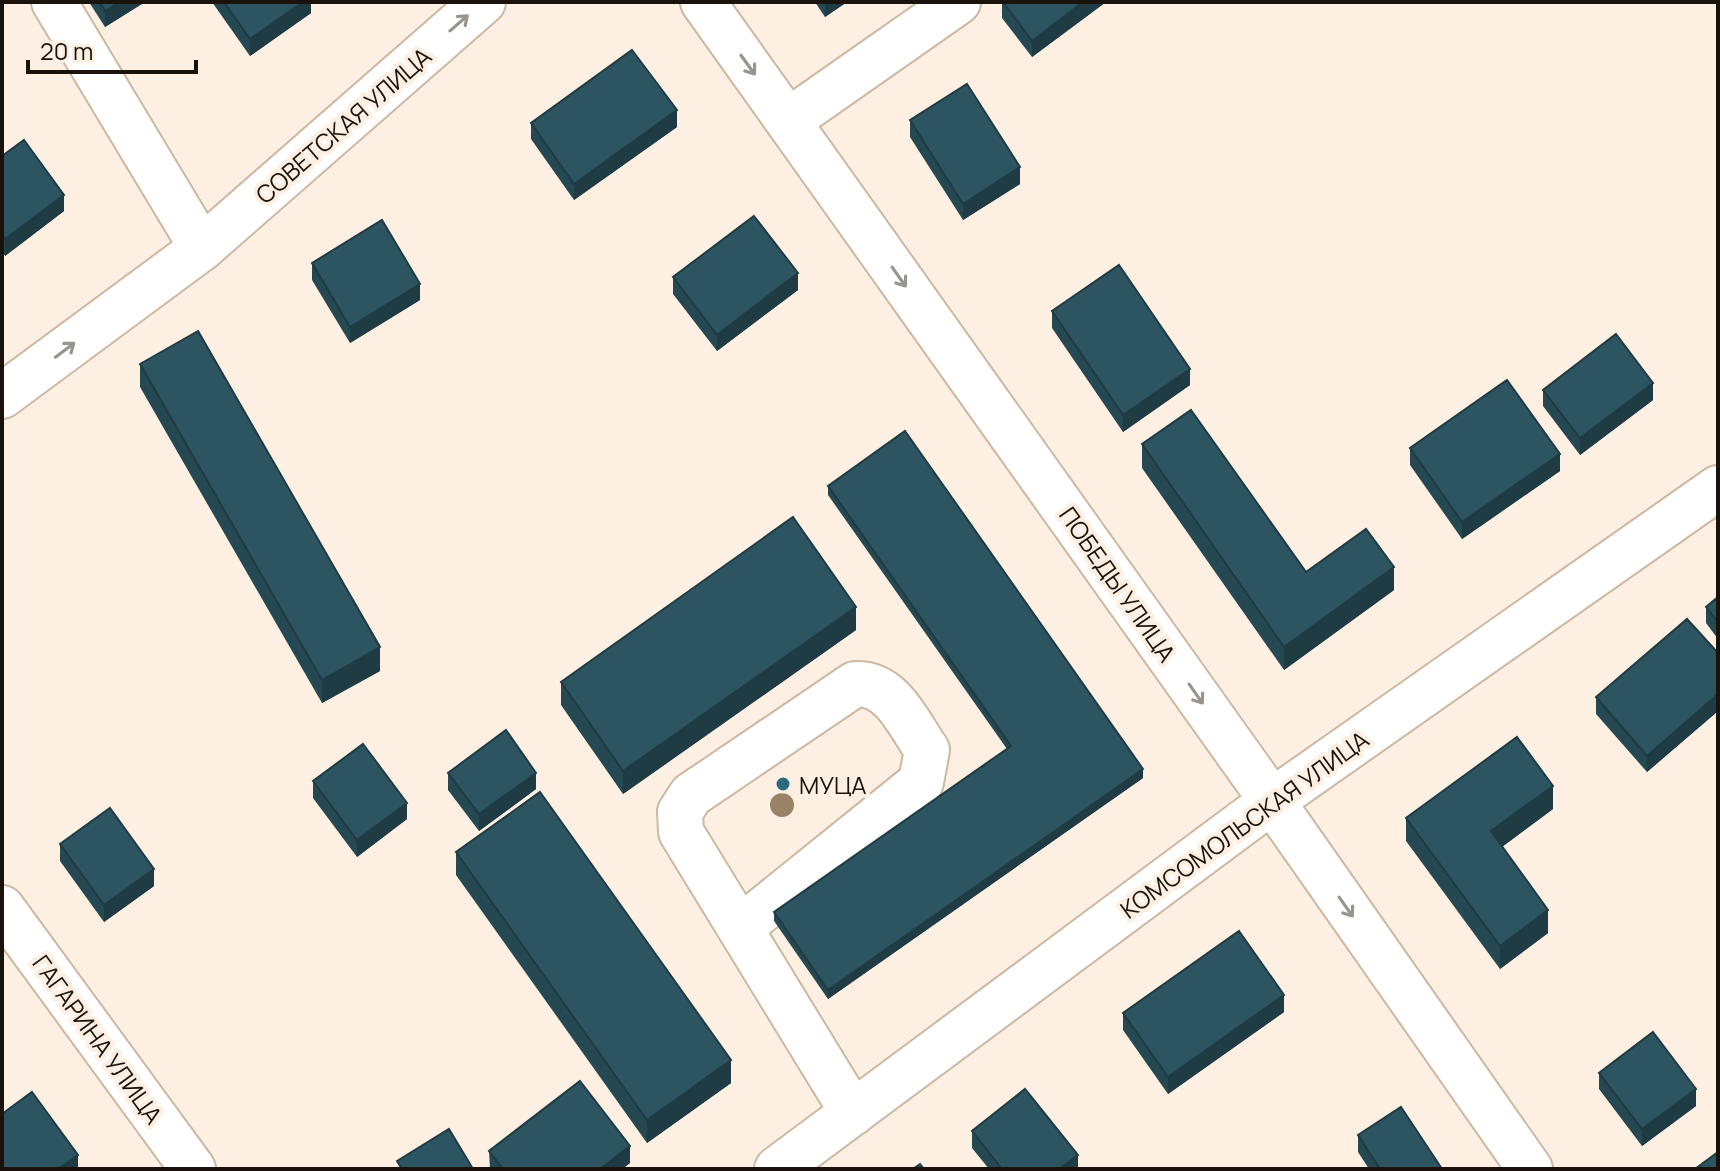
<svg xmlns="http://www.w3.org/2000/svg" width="1720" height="1171" viewBox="0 0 1720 1171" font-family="Manrope,sans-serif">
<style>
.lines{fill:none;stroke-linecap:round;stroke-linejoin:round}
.minor-casing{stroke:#cdb8a1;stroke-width:48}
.major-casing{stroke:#cdb8a1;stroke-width:48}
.minor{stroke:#fff;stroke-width:44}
.major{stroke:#fff;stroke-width:44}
.tree{fill:#988367}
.wall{fill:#264853}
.shaded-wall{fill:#1f3b44}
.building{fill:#2c5461;stroke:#1f3b44;stroke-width:2}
.oneway{stroke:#989591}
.poi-dot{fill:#2a6b7e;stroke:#fdf0e2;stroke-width:3}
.labels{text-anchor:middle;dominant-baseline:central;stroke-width:8;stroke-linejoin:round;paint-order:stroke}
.street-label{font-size:24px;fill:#1a130b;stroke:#fdf0e2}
.poi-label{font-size:24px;fill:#1a130b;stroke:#fdf0e2;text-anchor:start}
</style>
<rect width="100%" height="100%" fill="#fdf0e2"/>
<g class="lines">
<defs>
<path id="minor" d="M54 2 202 248
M788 121 958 2
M740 928 921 782 927 750C908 723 892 682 855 684L691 795 680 812 681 832 853 1113
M777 1169 1272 801 1718 488"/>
<path id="major" d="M703 2 1272 801 1530 1169
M2 396 202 248 483 2
M2 908 193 1169"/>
</defs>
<!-- minor casing -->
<use href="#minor" class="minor-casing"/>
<!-- major casing -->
<use href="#major" class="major-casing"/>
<!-- minor -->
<use href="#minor" class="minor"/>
<!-- major -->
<use href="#major" class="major"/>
</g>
<!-- trees -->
<circle class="tree" cx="782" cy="805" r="12"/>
<!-- wall -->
<path class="wall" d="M89 2H145L105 27Z
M212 2H311V13L250 56Z
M815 2H847L825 17Z
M1002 2H1106L1032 57 1002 18Z
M910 120 1020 184 963 220 910 137Z
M531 123 677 127 574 200 531 139Z
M2 156 64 211 5 256 2 251Z
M312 263 420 300 350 343 312 280Z
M673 277 798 290 717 351 673 294Z
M1052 311 1190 385 1123 432 1052 328Z
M140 364 380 671 322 703 140 387Z
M1543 390 1653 400 1580 455 1543 406Z
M1142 444 1306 572 1394 590 1284 670 1142 468Z
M1410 448 1560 471 1462 539 1410 465Z
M828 486 1143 778 828 999 774 921V912L1007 749 828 495Z
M1718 597V639L1706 623V607Z
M856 630 623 794 561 705V682Z
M1718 653V711L1647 772 1596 714V697Z
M448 773 536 789 479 831 448 790Z
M313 781 407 819 357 857 313 798Z
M1553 809 1502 847 1548 933 1500 969 1406 841V818Z
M60 844 154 886 104 922 60 861Z
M456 852 731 1083 647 1143 456 875Z
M1284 1012 1168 1094 1123 1030V1013Z
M1599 1073 1696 1106 1642 1146 1599 1089Z
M972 1131 1078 1169H989L972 1148Z
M1358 1135 1442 1169H1369L1358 1152Z
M489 1151 630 1163 622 1169H490Z"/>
<!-- shaded-wall -->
<path class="shaded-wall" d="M119 2H145L105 27V11Z
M303 2H311V13L250 56V39Z
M825 2H847L825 17Z
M1083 2H1106L1032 57V41Z
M677 110V127L574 200V184Z
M1020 167V184L963 220V204Z
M64 195V211L5 256V239Z
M798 273V290L717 351V335Z
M420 284V300L350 343V327Z
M1190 369V385L1123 432V415Z
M1653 383V400L1580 455V438Z
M1560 454V471L1462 539V522Z
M1394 567V590L1284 670V647Z
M856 607V630L623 794V771Z
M380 647V671L322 703V680Z
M1718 694V711L1647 772V756Z
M1143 769V778L828 999V990Z
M536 773V789L479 831V814Z
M1553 786V809L1491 855V831Z
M407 803V819L357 857V840Z
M154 869V886L104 922V905Z
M1548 910V933L1500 969V946Z
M1284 995V1012L1168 1094V1077Z
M731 1060V1083L647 1143V1120Z
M1696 1089V1106L1642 1146V1129Z
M630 1146V1163L622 1169H600Z
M78 1155V1169H58Z
M1078 1155V1169H1059Z"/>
<!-- building -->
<path class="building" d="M100 2H119L105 11Z
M224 2H303L250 39Z
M1003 2H1083L1032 41Z
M632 50 677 110 574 184 531 123Z
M967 84 1020 167 963 204 910 120Z
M24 140 64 195 5 239 2 234V156Z
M754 216 798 273 717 335 673 277Z
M382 220 420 284 350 327 312 263Z
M1119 265 1190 369 1123 415 1052 311Z
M198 331 380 647 322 680 140 364Z
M1616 334 1653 383 1580 438 1543 390Z
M1507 380 1560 454 1462 522 1410 448Z
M1191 410 1306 572 1366 529 1394 567 1284 647 1142 444Z
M905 431 1143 769 828 990 774 912 1011 746 828 486Z
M793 517 856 607 623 771 561 682Z
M1718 597V622L1706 607Z
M1687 619 1718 653V694L1647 756 1596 697Z
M506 730 536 773 479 814 448 773Z
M1517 737 1553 786 1491 831 1548 910 1500 946 1406 818Z
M363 744 407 803 357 840 313 781Z
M540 792 731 1060 647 1120 456 852Z
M110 808 154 869 104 905 60 844Z
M1239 931 1284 995 1168 1077 1123 1013Z
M1653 1032 1696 1089 1642 1129 1599 1073Z
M580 1081 630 1146 600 1169H503L489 1151Z
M1025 1089 1078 1155 1059 1169H1002L972 1131Z
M32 1092 78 1155 58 1169H2V1114Z
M1401 1107 1442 1169H1380L1358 1135Z
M449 1129 473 1169H402L397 1161Z
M1718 1152V1169H1695Z
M920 1164 924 1169H913Z"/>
<!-- one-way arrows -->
<defs><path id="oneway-shaft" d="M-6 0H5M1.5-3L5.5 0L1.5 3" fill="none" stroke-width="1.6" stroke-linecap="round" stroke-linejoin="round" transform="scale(2)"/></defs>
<g class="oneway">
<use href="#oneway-shaft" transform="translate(459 23) rotate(-41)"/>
<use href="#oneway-shaft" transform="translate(748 65) rotate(54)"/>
<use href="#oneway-shaft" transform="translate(899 277) rotate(55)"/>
<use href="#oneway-shaft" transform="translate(65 350) rotate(-37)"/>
<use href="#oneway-shaft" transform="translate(1196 694) rotate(55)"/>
<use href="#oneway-shaft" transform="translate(1346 907) rotate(55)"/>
</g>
<!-- markers -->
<circle class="poi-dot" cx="783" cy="784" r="8"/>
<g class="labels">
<!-- street labels -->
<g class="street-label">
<text transform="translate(343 125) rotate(-41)">СОВЕТСКАЯ УЛИЦА</text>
<text transform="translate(1118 584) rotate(55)">ПОБЕДЫ УЛИЦА</text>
<text transform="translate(1244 824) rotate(-36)">КОМСОМОЛЬСКАЯ УЛИЦА</text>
<text transform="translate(98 1039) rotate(54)">ГАГАРИНА УЛИЦА</text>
</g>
<!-- poi labels -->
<g class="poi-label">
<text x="799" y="784">МУЦА</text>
</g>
</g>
<!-- border -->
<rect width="1720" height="1171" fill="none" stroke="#1a130b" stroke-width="8"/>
<!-- scale -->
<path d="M28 60v12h168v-12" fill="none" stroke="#1a130b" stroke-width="4"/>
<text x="40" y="60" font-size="24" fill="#1a130b" stroke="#fdf0e2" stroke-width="6" paint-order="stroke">20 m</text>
</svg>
